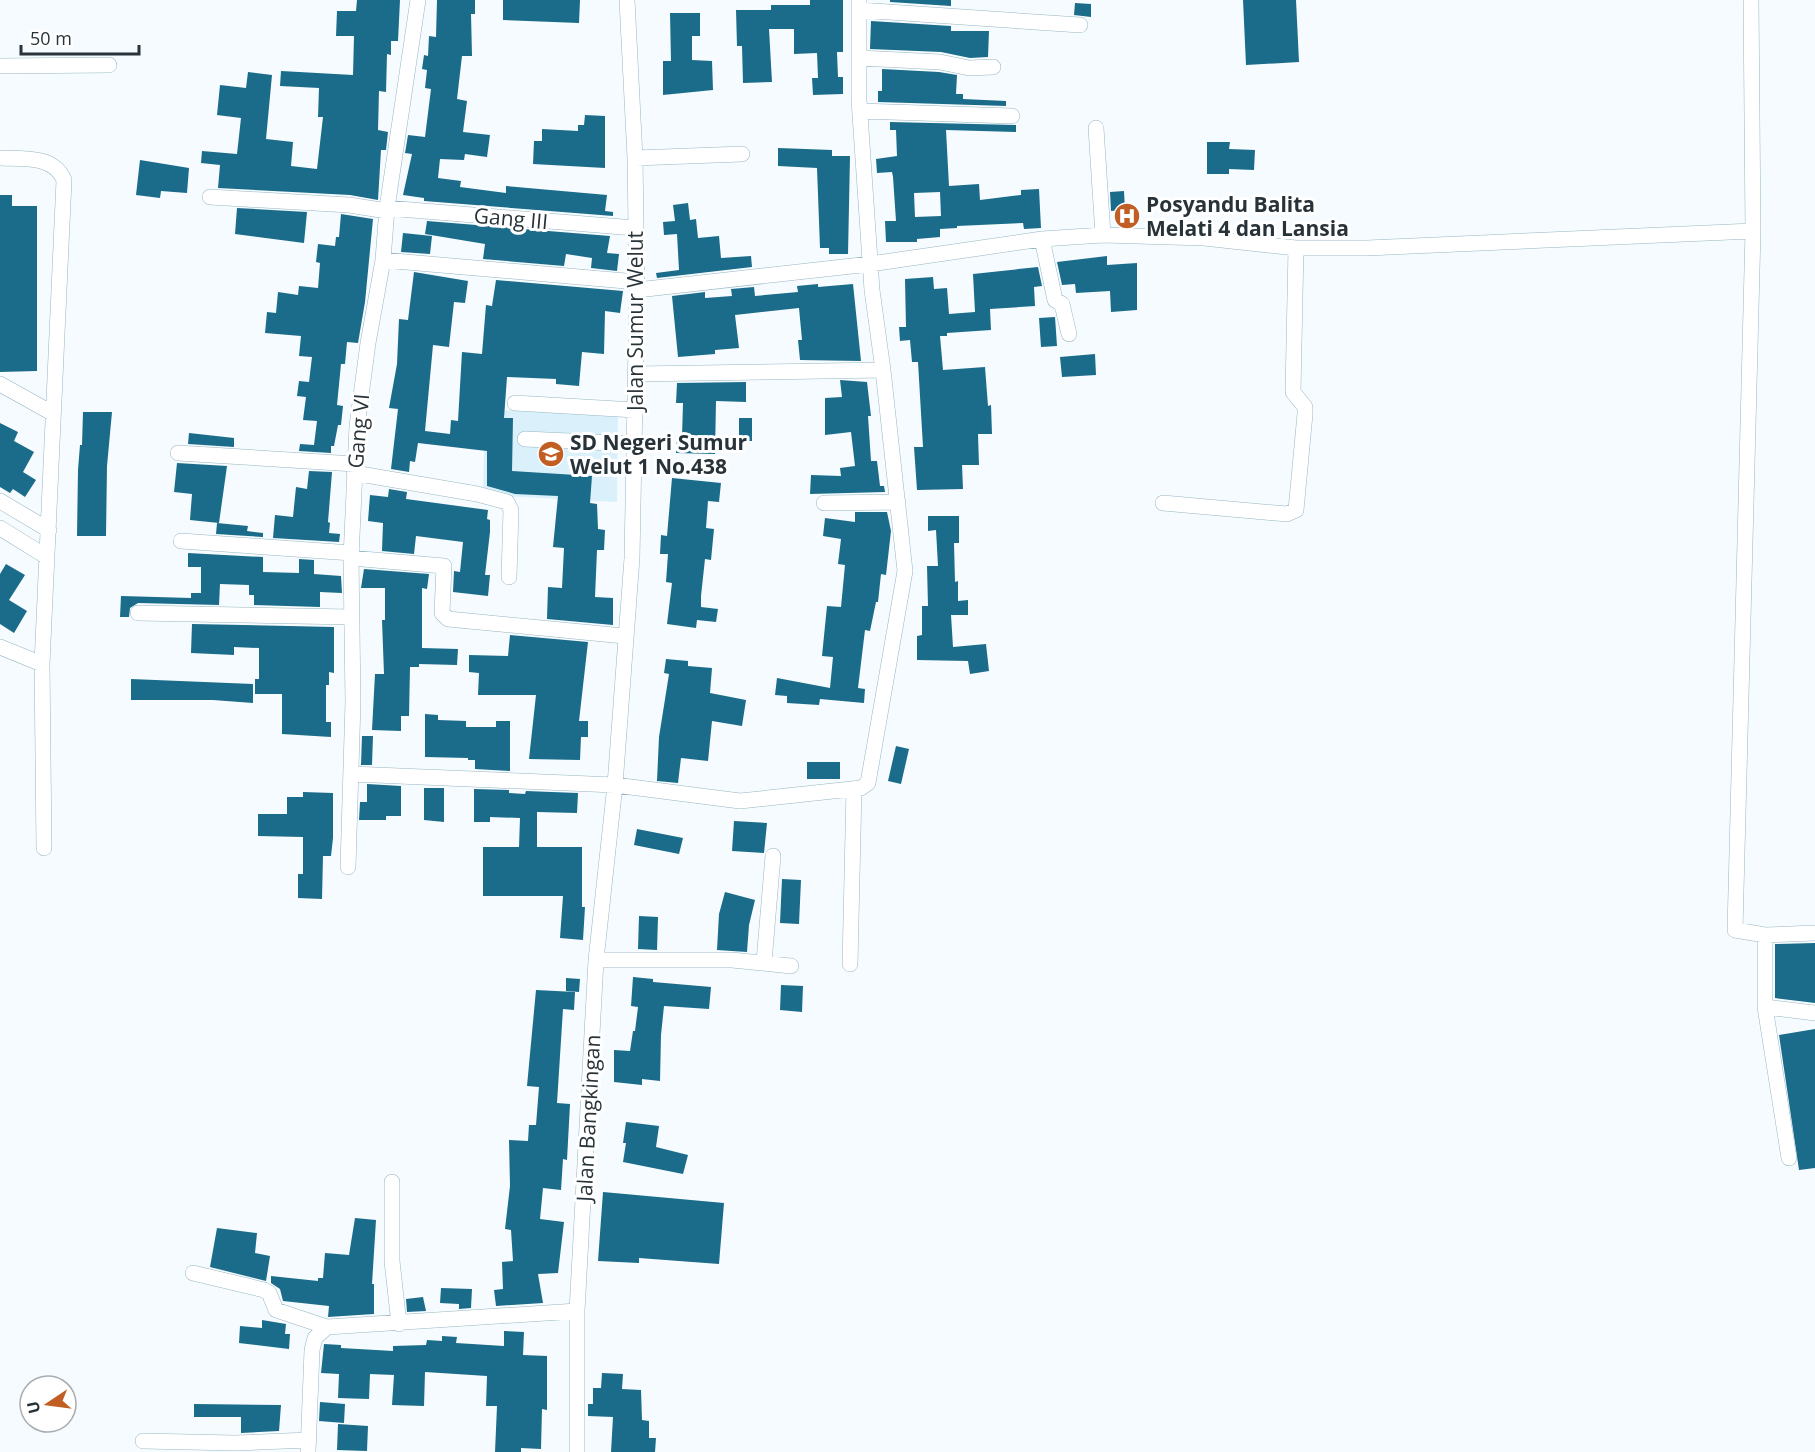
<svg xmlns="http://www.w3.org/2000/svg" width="1815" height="1452" viewBox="0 0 1815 1452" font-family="'Open Sans',sans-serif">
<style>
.built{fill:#daf1fc}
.building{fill:#1a6c8a;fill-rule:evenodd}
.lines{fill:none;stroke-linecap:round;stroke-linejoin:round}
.minor-casing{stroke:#98b6c3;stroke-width:16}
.minor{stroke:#fff;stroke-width:15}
.labels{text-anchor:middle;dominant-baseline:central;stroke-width:6;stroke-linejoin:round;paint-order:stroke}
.poi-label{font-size:21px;font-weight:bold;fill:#283339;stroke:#fff;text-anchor:start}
.street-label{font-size:21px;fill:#283339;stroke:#fff}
</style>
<rect width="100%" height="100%" fill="#f5fbfe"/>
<!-- built -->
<path class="built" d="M485 410 618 413 617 502 483 495Z"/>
<!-- building -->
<path class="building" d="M357 0H400L398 41H391V55L387 54 386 92 379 91 378 130 388 132 386 150H381L378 200 350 195 218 188 220 165 201 163 202 151 237 154 241 118 217 115 220 85 246 88 248 72 272 75 266 139 293 142 291 166 317 169 323 117H318L319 88 280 86 281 71 353 75 354 36H336L337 11H356Z
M437 0H475V14H471L472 56H462L457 99 467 101 463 132 490 135 487 157 465 154 464 160 440 159 438 178 461 181 460 187 506 193V186L607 195 605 211 613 212V216L424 201V198L403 195 412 154 405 153 408 135 425 137 431 89 425 88 427 70 422 69 424 55 428 56 429 36 436 37Z
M503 0H580L579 23 503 20Z
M810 0H843V52H837L838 77H843V94L813 95 812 78H818L817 53 794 54V29H769L772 82 743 83 742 46H737L736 10H771V5H810Z
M890 0H951V6L890 2Z
M1243 0H1296L1299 62 1246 65Z
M1075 3 1091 4V17L1074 15Z
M670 13H700V36H692V60L712 61 713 90 663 95V61H671Z
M871 21 951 26V31H989L988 57 970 58 941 52 870 49Z
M882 69 939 72 957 75 956 94H963V99L1006 101V106L878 102V91H882Z
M585 115 605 116V168L533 164 534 141H542V129L578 131V125H584Z
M890 122 1016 125V132L946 130 949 186 979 184 980 200 1021 195V190L1039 189 1041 228 1024 229 1023 223 957 226V228L940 229V237L917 239V242H886L885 221H896L893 177 892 172 877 173 876 159 897 156 896 130H890ZM940 192 941 216 915 217 914 193Z
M1207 142H1230L1229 149 1255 150 1254 170 1229 169V174H1207Z
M778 148 832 150V156H850L848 254H829V248H820L817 168 778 166Z
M140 160 189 168 187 193 161 191 160 198 136 195Z
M1124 191 1125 210 1111 211 1110 192Z
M0 195H12V206H37V371L0 372Z
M688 203 690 220 696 219 698 238 719 236 721 258 751 256 752 267 657 278 656 273 679 270 677 234 664 235 663 222 675 221 673 205Z
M237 208 307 212 304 243 235 234Z
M341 214 373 219 365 302 358 343 347 342 345 364H341L337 405 343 406 341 425H338L334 446H331V453L299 451 300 444 314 445 317 421 303 420 306 397 297 396 299 381 309 382 312 357 299 356 301 336 265 333 267 312 276 313 278 292 298 295 299 286 318 288 320 263 316 262 318 244 335 246 336 237H339Z
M427 221 610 236 607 253 619 254 617 271 591 268 592 258 566 254 564 266 483 259 485 244 425 234Z
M403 233 432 236 430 254 401 252Z
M1107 256V265L1137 263V310L1111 312 1110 291 1076 293 1075 284 1062 285 1057 262Z
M1038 267 1042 286 1034 287 1035 306 990 309 991 330 947 333V336H940L943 370 985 367 988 406 991 405 992 434H978L979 465H962L963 489 917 490 914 447H923L918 362H912L910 340 900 341 899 327H906L905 279 933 277 934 289 947 288 949 314 975 312 973 274Z
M414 272 468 281 465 303 454 302 449 347 433 345 425 431 450 434 451 420 458 421 462 352 482 354 486 305 492 306 496 280 623 291 620 313 605 311 604 354 582 352 579 386 556 384V379L507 377 504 418H513L512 471 592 476 590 503 597 504 598 529 605 530 604 550H597L595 597 613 598V625L547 619 548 587 562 588 564 548 553 547 558 496 515 494 487 486V451L418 443 415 462 410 461 409 472 391 469 398 409 389 408 397 364 399 319 408 320Z
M818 284V287L853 284 861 361 800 360 798 340H802L799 308 735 315 739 348 715 350V354L678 357 672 296 705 292V298L732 296 731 289 754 287 755 296 798 292 797 286Z
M1055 317 1057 346 1041 347 1039 318Z
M1095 354 1096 375 1062 377 1060 357Z
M840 380 867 382 871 416H868L871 461H877L880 486H884L885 492 810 494 811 475 841 476 840 468 855 466 851 432 825 435V398L842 397Z
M746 382V402L716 401 715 454 676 453 677 437H682L683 403H676L677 383Z
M83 412H112L107 466 106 536H77L78 470 80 445H82Z
M739 418H752V441H739Z
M0 423 18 432 14 441 34 452 23 472 36 480 25 497 13 489 10 493 0 487Z
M189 433 234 438V447L188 444Z
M177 463 227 466 219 523 190 520 192 494 174 492Z
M309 471 332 472 328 522 330 523 329 533 340 534 339 542 273 538 275 515 293 517 296 487 307 489Z
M672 478 721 483 719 502 708 501 706 528 714 529 711 560 705 559 701 596V607L718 609 716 622 697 620 696 628 667 624 672 583 666 582 668 554H660L661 535 667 536Z
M389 489 407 492 406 499 488 510 487 519 490 520V532L485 575H490L488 596 453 592 454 571 460 572 463 542 416 536 414 554 382 551 383 523 368 521 370 495 388 497Z
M855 512H887L891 531 886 575 881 574 878 602H876L870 631 865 630 858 688 865 689 864 703 820 699 819 705 787 703V696L775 695 777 678 830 688 833 657 822 656 827 606 841 607 845 565 838 564 841 539 823 536 825 518 855 522Z
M928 516H959V543H954L955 582 958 581V601L968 600V615H951L953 647 986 644 989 671 970 674 968 661 917 660V636L922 635V606H928L927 566H938L936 530 928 531Z
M217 523 248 526 247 531 263 533V537L216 534Z
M188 553 263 557V572L299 573V559L314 560V574L341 576 342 593 320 592V607L254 605V595H249V585L220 584 219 605 138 603 130 608 129 617H120L121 596 191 598V593H201V567H188Z
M6 564 25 575 9 600 27 611 14 633 0 624V574Z
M364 569 429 574 427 589 422 588V648L458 649 457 665 419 664V667H410L409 716H401V731L372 730 375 674H384L382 620H385V588H361Z
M192 624 334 627V673L329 672V685H326V722H331V737L282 734V694H255V679H259V648L234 647V655L191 653Z
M510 635 588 642 579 721H588V737H581L580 760 529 759 536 695H478L479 673 469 672V655L508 656Z
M666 659 688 661V666L712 668 710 693 746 700 742 726 712 721 708 761 681 758 678 783 657 781 659 737 669 674 664 673Z
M131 679 253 684V703L213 700H131Z
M425 714 438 715V720L466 721V727H496V721H510V771L475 769V760H468V758L425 757Z
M362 736H373L372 765H361Z
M896 746 909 749 901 784 888 781Z
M807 762H840V779H807Z
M367 784 401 786V816H386V820H359L360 802H367Z
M424 788H444V822L424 820Z
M474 789 509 790V793L525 794 526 791 578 793 577 813 537 812V847H582V907H585L583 940 560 938 563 896H483V847H519L520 818 490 817V822H474Z
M303 792 333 793V838L331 856H323L322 899 298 898V874H303V837L258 836V814H287V797H303Z
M734 821 767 823 764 853 732 851Z
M637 829 683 838 679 854 634 845Z
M782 879 801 880 799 924 780 923Z
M725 892 755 900 749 925 747 952 717 950 719 914Z
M639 916 658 917 657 950 638 949Z
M1815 943V1003L1775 998V944Z
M633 977 653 979V982L711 987 709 1009 664 1006 661 1035 660 1081 642 1079V1085L614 1082V1050L630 1051 633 1031H635L638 1007 631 1006Z
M566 978 580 979 579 992 566 991Z
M781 985 803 986 802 1012 780 1010Z
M536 990 575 992 574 1010 563 1009 557 1103 570 1104 567 1160 563 1159 561 1190 543 1188 540 1219 564 1222 558 1273 538 1274 543 1303 496 1306 494 1290 503 1289 502 1262 513 1261 511 1230 505 1229 510 1186 509 1140 528 1141 529 1125H536L539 1087 527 1086Z
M1815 1029V1168L1799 1170 1779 1035Z
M626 1122 659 1126 656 1147 688 1155 683 1174 623 1162 626 1143H623Z
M603 1192 724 1203 719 1264 639 1258V1263L598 1261Z
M355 1218 376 1220 372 1284H374V1314L328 1317 329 1306 283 1301 280 1289 271 1283V1276L318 1281V1278H323L325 1253 349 1255Z
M217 1228 257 1233 255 1253 270 1256 266 1281 210 1267Z
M441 1288 472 1289 471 1308 459 1309V1304L440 1303Z
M423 1297 426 1311 407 1312 406 1299Z
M262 1320 286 1324 285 1334H290L289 1349 239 1343 240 1326 262 1328Z
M504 1331 524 1332 523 1355 547 1356V1410L542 1409 541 1449 521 1448V1452H495L497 1406H486L487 1376 425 1372 424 1406 392 1405 394 1375 370 1374 369 1399 338 1398 339 1374 321 1373 324 1344 341 1345V1348L393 1351V1346L426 1345 427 1340 442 1341V1336L457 1337 456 1343 504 1346Z
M602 1373 623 1374 622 1389 641 1390 642 1420 649 1421V1438H656L655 1452H611L613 1417 588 1416V1404H593V1388H601Z
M320 1402 345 1404 344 1423 319 1421Z
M194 1404 281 1405 279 1431 241 1433V1417H194Z
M338 1424 368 1426 367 1451 337 1450Z"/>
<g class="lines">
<defs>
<path id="minor" d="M1751 0 1753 231 1735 930 1765 935 1815 933
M859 10 1080 25
M859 58 940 62 969 68 993 67
M0 66 109 65
M860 111 1012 116
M1096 128 1103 235
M0 158C23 159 54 155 64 180L42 664 44 848
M635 158 742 154
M210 197 349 205 387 211
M387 208 635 228
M1042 239 1055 300 1062 304 1069 334
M383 260 637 282
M637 290 870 264 1042 239 1103 235 1204 238 1296 248H1367L1753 231
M635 374 883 370
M0 384 52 413
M515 403 635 410
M525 439 635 444
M178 453 355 464
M354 473 477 494 507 502 511 510 509 577
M0 501 49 530
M824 503 898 502
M1163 503 1287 514 1296 510 1305 414V407L1293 392 1296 248
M0 528 47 557
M181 541 352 553
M351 558 444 566 442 613 448 619 624 636
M138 613 352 617
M0 647 42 664
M351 774 615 785 740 801 861 788 868 783 905 571 883 370 872 290 859 100V0
M348 867 353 702 351 558 357 426 368 343 383 260 387 208 418 0
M1765 935V1007L1815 1013
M596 960H732L791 966
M764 962 773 856
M850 964 854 789
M1765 1007 1789 1158
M392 1182V1261L399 1324
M193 1273 264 1290 269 1293 276 1310 327 1327
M143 1441 235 1443 309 1440
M308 1452 312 1350 315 1338 327 1327 577 1311
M577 1452V1311L596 960 615 785 632 558 637 290 635 158 627 0"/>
</defs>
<!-- minor casing -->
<use href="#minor" class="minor-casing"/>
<!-- minor -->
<use href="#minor" class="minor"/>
</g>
<!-- icons -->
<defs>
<symbol id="hospital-disc" viewBox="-11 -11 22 22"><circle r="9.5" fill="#c15e23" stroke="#fff"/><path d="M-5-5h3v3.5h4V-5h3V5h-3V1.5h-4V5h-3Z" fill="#fff"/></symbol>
<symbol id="school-disc" viewBox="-11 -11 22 22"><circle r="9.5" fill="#c15e23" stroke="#fff"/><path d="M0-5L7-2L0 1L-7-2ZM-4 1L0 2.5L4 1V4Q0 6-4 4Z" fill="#fff"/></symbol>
</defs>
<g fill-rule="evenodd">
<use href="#hospital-disc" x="1112" y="201" width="30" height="30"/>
<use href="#school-disc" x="536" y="439" width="30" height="30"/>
</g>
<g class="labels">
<!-- poi labels -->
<g class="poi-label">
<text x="1146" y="204">Posyandu Balita<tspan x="1146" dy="24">Melati 4 dan Lansia</tspan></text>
<text x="570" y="442">SD Negeri Sumur<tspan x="570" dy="24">Welut 1 No.438</tspan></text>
</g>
<!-- street labels -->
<g class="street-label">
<text transform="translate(511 218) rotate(5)">Gang III</text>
<text transform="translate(635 321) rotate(-90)">Jalan Sumur Welut</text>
<text transform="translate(358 431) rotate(-85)">Gang VI</text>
<text transform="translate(588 1118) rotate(-87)">Jalan Bangkingan</text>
</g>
</g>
<!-- north arrow -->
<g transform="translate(48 1404) rotate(257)"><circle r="28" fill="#ffffff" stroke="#a9adb0" stroke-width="1.5"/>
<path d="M0-4.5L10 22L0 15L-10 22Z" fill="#c15e23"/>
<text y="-9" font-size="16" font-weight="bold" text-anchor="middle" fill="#283339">U</text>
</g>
<!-- scale -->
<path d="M21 45v9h118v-9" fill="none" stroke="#283339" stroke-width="3"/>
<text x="30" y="45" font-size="18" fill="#283339" stroke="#ffffff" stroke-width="4.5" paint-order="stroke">50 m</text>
</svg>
